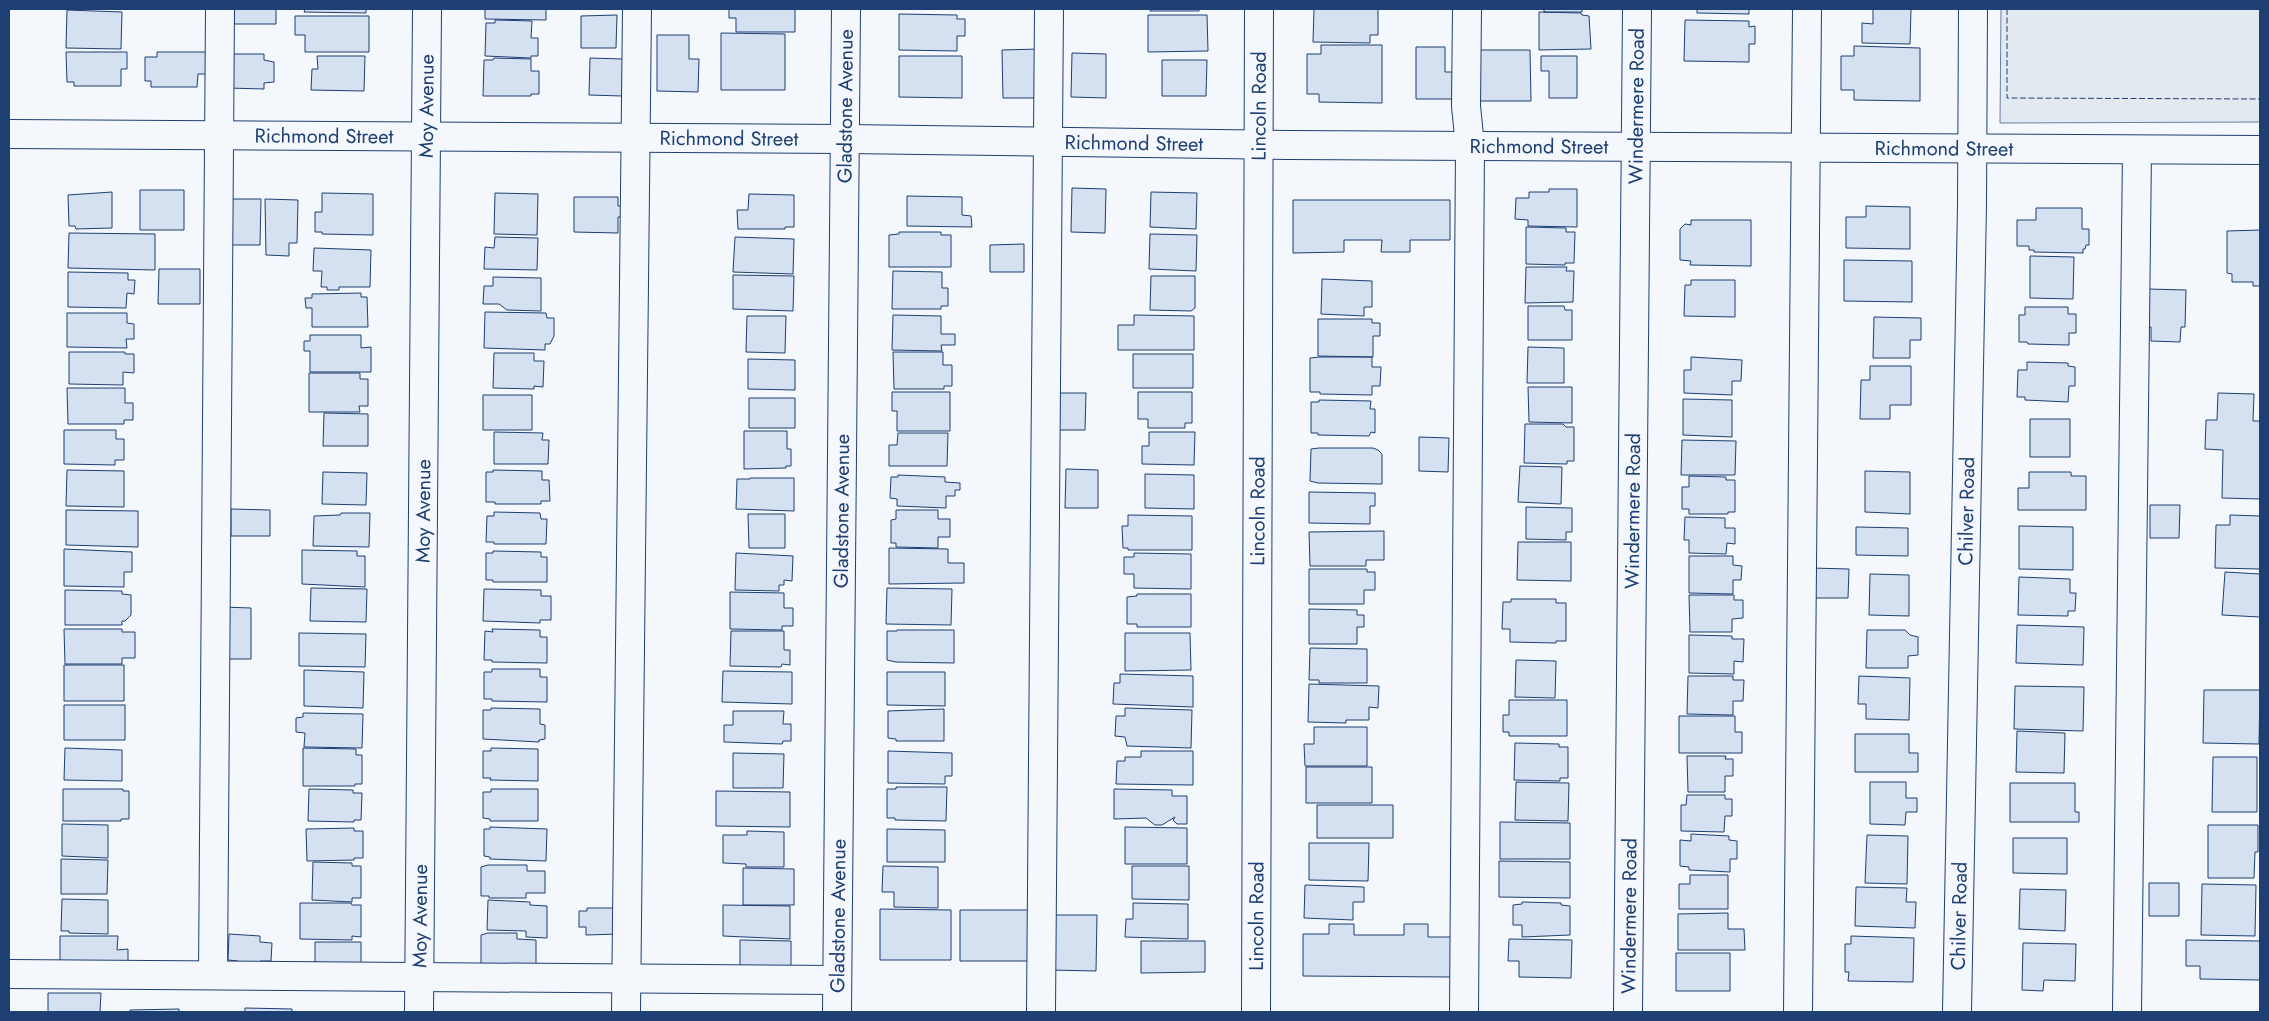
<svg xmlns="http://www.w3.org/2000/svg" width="2269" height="1021" viewBox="0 0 2269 1021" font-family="Jost,sans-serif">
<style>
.green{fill:#e3e9f0;stroke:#687fa3}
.building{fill:#d5e0f0;stroke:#1d3f73}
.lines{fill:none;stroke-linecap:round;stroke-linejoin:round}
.minor-casing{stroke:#1d3f73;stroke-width:30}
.minor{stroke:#f4f7fb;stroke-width:28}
.fence{stroke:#1d3f73;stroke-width:1;stroke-dasharray:6 2.5;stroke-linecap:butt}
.labels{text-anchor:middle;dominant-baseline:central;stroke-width:4;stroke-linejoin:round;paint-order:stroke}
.street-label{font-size:20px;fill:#1d3f73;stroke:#f4f7fb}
</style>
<rect width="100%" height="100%" fill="#f4f7fb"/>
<!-- green -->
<path class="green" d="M2001 9H2260V122L2000 123Z"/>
<!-- building -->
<path class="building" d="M234 9H276V24H234Z
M305 9H366V13L304 12Z
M485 9H546V20L485 19Z
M729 9H795V32H736V18H729Z
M1150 9H1199V11H1150Z
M1314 9H1378V35H1370V43L1313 42Z
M1544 9H1582V12H1544Z
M1697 9H1749V14L1697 13Z
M1873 9H1911L1910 44 1862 43V23L1873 24Z
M67 10 122 12 121 49 66 48Z
M1539 12 1581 13 1582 15 1589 16 1591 49 1539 50Z
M899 14 957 15V19H965V36H957V51L899 50Z
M617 15 616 48H581V16Z
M1148 15H1207L1208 51 1148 52Z
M295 16H369V52H305V35H295Z
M495 20 532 21 531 38H538V56H531V58L485 56 486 23H495Z
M1685 20 1749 21V27L1755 26V44H1749V62L1684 61Z
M721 33 785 34V90H721Z
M657 35H689V59H699L698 92 657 91Z
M1321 45H1382V103L1319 102V94H1307V54H1321Z
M1854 46 1920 48V101L1854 100V90H1841V56H1854Z
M1416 47H1445V72H1456V99H1416Z
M1040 49V98H1003L1002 50Z
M1476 50H1530L1531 101H1476Z
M66 52H127V69H121V86H74V82H67Z
M157 52H207V74H198L197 87H151V81H145V57H157Z
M1072 53 1106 54V98L1071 97Z
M227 54H264V60L274 62V82L264 83V89L227 88Z
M317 56H365L364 91 311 90 312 69H318Z
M899 56H962V98L899 97Z
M1541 56H1577V98H1549V71H1541Z
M494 58 531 59V71H539V94H531V96H483L484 60H493Z
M590 58 623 59 622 96 589 95Z
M1162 60H1207L1206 96H1162Z
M1072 188 1106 189 1105 233 1071 232Z
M1549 189H1577V227L1528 226V220L1515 219 1516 198H1529V192H1549Z
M140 190H184V230H140Z
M112 192V228L76 229 75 226H69L68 195Z
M1151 192 1197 193 1196 229 1150 227Z
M322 193 373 194V235L322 234V232H315V212H322Z
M495 193 538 194 537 235 494 234Z
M749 194 794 195V227H785V229H738L737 210H748Z
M907 196 962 197V215L971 216 972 227 907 226Z
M574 197H618V206L627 207V217H618V233L574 232Z
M228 199H261L260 245H227Z
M265 199 298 200 297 243H289V256L266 255Z
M1293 200H1450V240H1410V252H1381L1382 240H1344V252L1293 253Z
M1866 206 1910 207V249L1846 248V217H1866Z
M2036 208H2082V229H2089V245H2086L2085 249H2083V253L2034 252V250H2029V246H2017V220H2036Z
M1691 220H1751V266L1690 265 1691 261 1680 260V229L1685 224 1691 225Z
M1526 227 1566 228V232H1575L1574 263H1565V265L1526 264Z
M2260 230V286H2253V282H2232V274L2227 273V231Z
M899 232H941V235H951V267H889V235L899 234Z
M69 233 155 234V270L68 268Z
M1150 234 1197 235 1196 271 1149 269Z
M495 237 538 238 537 270 484 269 485 247 494 248Z
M735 237 794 239 793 274 733 272Z
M1024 244V272H990V245Z
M314 248 371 250 370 287H339V290H327V287H321L322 271H313Z
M2030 256 2074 257 2073 299 2030 298Z
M1844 260 1912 261V302L1844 301Z
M1526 267H1567L1566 271H1574L1573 302 1525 303Z
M159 269H200V304H158Z
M893 271 942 272V288H948V306H941V309H892Z
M68 272 128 273V280H135L134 294 127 293 126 308 68 307Z
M733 275 794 276 793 311 733 309Z
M1151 276H1195V308L1191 311 1150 310Z
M493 277 541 278V311L507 310 499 304H483L484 286H493Z
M1322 279 1372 281V307H1364V316L1321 314Z
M1691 280H1735V317L1684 316 1685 285H1691Z
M2148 289 2186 290 2185 327H2181L2180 342 2151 341V327H2146Z
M361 293V297H367L368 327H312V308H306L305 298H312V294Z
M1528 306H1564L1565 310H1572V340H1528Z
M2025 307H2068V314H2076V333H2069V345L2028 344 2027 342H2019V315H2025Z
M485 312 546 313 547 318H554V336L550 344H545V350L484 348Z
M67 313H127V323L134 324V339H126L127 348 67 347Z
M893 315 941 316V334H955V345H941L942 351 892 350Z
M1134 315 1194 316V350H1118V325H1134Z
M747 316H786L785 353 746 352Z
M1874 317 1921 318V340H1910V358H1873Z
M1318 319H1372V323H1380V336H1373V357L1318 356Z
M310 335H361V348L371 347V372H310V351H304V341H310Z
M1528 347 1564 348V383H1527Z
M69 352H125V354H134V373L123 372V385L69 384Z
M893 352H943V365H952V386H944V389H894Z
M494 353H534V361H544L543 387 534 386V389L493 388Z
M1133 354H1193V388H1133Z
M1319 357H1372V367H1381L1380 386H1372V395L1320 394V392H1310V358Z
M1691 357 1742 360 1741 381H1732V395L1684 393V370H1691Z
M748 359 795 360V390L748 389Z
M2027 362 2068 363V366L2075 367V386H2069L2068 402 2025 400V397H2017L2018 370H2027Z
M1870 366H1911V405H1890V419H1860L1861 380H1870Z
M309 373H360V379H368V406H359L360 412H309Z
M1528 387H1572V423L1529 422Z
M67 388H125V403H133V420H124V424H68Z
M892 392H950V431H897V411H892Z
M1138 392H1192V423H1185V428H1148V419H1138Z
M1056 393H1086L1085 430H1056Z
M2218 393 2254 394 2253 421H2260V499L2222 498 2223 450 2205 449 2206 420H2217Z
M483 395H532V430H483Z
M749 398H795V428H749Z
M1683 399 1732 400V437L1683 435Z
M1319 400 1371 401 1370 409H1375V433L1371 432 1369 436 1318 435V433H1311V402H1319Z
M324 413 368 414V446H323Z
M2030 419H2070V457H2030Z
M1525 424H1563L1566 427H1574V461H1567V464L1524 463Z
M64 430H116V439H124V460H115V465L64 464Z
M744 431H787V449H791V466H786V468L744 469Z
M494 432 543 433 542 440H549L548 464H494Z
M1149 432H1195L1194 465 1142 464V446H1149Z
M898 433H948L947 466H889V445H897Z
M1419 437 1449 438 1448 472 1419 471Z
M1682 440 1736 441 1735 475H1681Z
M1319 448H1373L1378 450 1382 454V484L1318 483 1310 481 1311 449Z
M1520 466 1562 467 1561 504 1518 502Z
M1066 469 1098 470V508H1065Z
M67 470 124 471V507L66 506Z
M493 470 542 471V480H549L550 501H541V504H495V502H486V472H493Z
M1865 471 1910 472V514L1865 512Z
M323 472 367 473 366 505 322 504Z
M2029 472H2071V476H2086V510H2018V488H2029Z
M1145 474 1194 475V509L1145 508Z
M898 475 945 477V482L960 483V490H955V496H946V508L897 506V499L890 498 891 477H898Z
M1689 476 1726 477V480H1735V512H1728V514H1689V509H1682V487H1689Z
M750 478H794V511L736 509 737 479H750Z
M1309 492 1375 493V506H1370V524L1309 523Z
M2150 505H2180L2179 538H2150Z
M1526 507 1572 508V532H1566V540L1526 539Z
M231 509 270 510V536H231Z
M66 510 138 511V547L66 545Z
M896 510H938V519H950V537H938V548L896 547V543H891V520L896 519Z
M494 512 540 513 541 519H547L546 544H494V542H486L487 516H494Z
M341 513H370L369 547 313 546 314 516 340 515Z
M748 514H785V548H749Z
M1128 515 1192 516V550H1128V548H1123L1122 526H1128Z
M2230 515 2260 516V569L2215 568 2216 525H2230Z
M1685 517 1725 518V528H1735V544L1727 543 1726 554 1689 553V540H1684Z
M2019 526 2073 527V570L2019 569Z
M1856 527 1908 528V556L1856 555Z
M1384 531V560H1366V566H1310L1309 532Z
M1518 542H1571V581L1517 580Z
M889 548 948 549V563H964V583L889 584Z
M64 549 132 552V572H124V587L64 586Z
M302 550 357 551V556H365V587L302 584Z
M493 551 541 552V557H547V582H493V580H486V553H493Z
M736 553 793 556 792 581 784 580V585H779V591L735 590Z
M1134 553 1191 554V589L1134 588V574H1124V557H1134Z
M1689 556H1733V565L1742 566 1741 580H1733V594L1689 593Z
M1811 568 1849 569 1848 598H1810Z
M1309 569H1367V572H1375V590H1364V604H1309Z
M2225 572 2260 574V617L2222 615Z
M1870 574 1909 575V616L1869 615Z
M2019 577 2070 579V593H2076L2075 611H2068V616L2018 615Z
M311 588 367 589 366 622 310 621Z
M887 588 952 589 951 625 886 624Z
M484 589 541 590V596H551V620H540V623L483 621Z
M65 590 122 591V594L131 595V615L125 621H122V625H65Z
M730 592 784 593V608H793V626H782V630L730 629Z
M1137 594H1191V627H1137V624H1127V597L1137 596Z
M1689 595H1734V600H1743V618L1732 619V632H1690Z
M1511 599H1556V603H1566V641H1556V643L1510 642V629H1502L1503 602H1511Z
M222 607 251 608V659H222Z
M1309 609 1357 610V615H1364V627H1357V644H1309Z
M2017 625 2084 627 2083 665 2016 663Z
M64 629H122V632H135V658H122V664H65Z
M492 629 540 630V637H547V663L492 662V660H484L485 631 493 632Z
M897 630H954V663L896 662 887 660V631H897Z
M1867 630H1905L1910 635 1918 637V655L1908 656V668H1866Z
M731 631H784V650H790V665L782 664 781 667 730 666Z
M299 633 366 634 365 667 299 666Z
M1125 633H1190L1191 670 1125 671Z
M1689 635 1732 636V639H1744L1743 662 1734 661V674L1689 673Z
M1310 648 1367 649V683H1319V680H1309Z
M1516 660 1556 661 1555 698 1515 697Z
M64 665H124V701H64Z
M492 669H540V677H547V702L492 701V699H484V672H492Z
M304 670 364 672 363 708 304 706Z
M723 671 792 672V704L722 702Z
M887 672H945V706L887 705Z
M1120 674 1193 676V707L1113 704 1114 683H1120Z
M1688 676H1733V680H1744L1743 701H1733V715L1687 714Z
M1859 676 1910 678 1909 720 1866 719V704H1858Z
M1309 684 1379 686 1378 708 1369 707V720H1346V723L1308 722Z
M2015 686 2084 687 2083 731 2014 729Z
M2204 690H2260L2259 744 2203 743Z
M1509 700H1567V736H1509V732H1503V715H1509Z
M64 705H125V740H64Z
M491 708 540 709V724L545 725V739L539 740V742L483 739V710H491Z
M1125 708 1192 710 1191 748 1127 746 1125 737 1115 736 1116 716H1125Z
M944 709V741H896V739L888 738V711Z
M733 711H784L783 724H791V741H783L782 744 724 742V725H733Z
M303 713 363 714 362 748 304 747 305 733 296 732V718L303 717Z
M1679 716H1735V732H1742V753H1679Z
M1314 727H1367V766H1305L1304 744H1314Z
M2017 731 2065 733 2064 773 2016 772Z
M1855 734H1909V753H1918V772H1855Z
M1515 743 1559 744V747H1568V778H1560V781L1514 780Z
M65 748 122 750V781L64 780Z
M303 748 356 749V755H362V784H355V786H303Z
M491 748 538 749V781L490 780 491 778H483V751H491Z
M888 751 952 753V776H945V784L888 783Z
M1141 751H1193V785L1116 784 1117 761H1125V757H1141Z
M733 753 784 754 783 788H733Z
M1687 756H1726L1725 759H1733V776H1725V792H1688Z
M2213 757H2257V812H2212Z
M1306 767H1372V803H1306Z
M1516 782 1569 783 1568 821 1515 820Z
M1870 782H1906V798H1917V812H1906L1905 825 1870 824Z
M2010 783H2075V812H2079V822H2010Z
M896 787H947L946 821 895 820V818H887V789H896Z
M63 789H123V791H129V819H121V821H63Z
M309 789 353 790V793H362L361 820H354V822L308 821Z
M491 789H538V821H490V819L483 818V792H491Z
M1114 789 1172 790V796H1187V824H1177L1173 820 1175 817 1162 825H1155L1146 818 1114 819Z
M716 791 790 792V827L716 826Z
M1687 795H1725V799H1732V816H1725L1724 832 1681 831V805H1686Z
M1317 805H1393V838H1317Z
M1500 822 1570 823V859H1500Z
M62 824 108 825V858L62 856Z
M2208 825H2258V852H2255L2254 878H2208Z
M490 827 547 829 546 861 490 859V857L484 856V829H490Z
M1125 827 1187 828V864H1125Z
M354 828V831H363V858H354V860L307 861 306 829Z
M887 829 945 830V862H887Z
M747 831 784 832V867H746V864L723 863V835H747Z
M1691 834 1729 836V840L1737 841V859H1730V872L1689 870V867L1680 866V840L1691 841Z
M1867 835 1908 836 1907 884 1865 883Z
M2013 838H2067V874L2013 873Z
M1309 843H1369L1368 881 1309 880Z
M61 859 108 860 107 894H61Z
M1499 861 1570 862V898L1499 897Z
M313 862 352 863V866H361V898H352V902L312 900Z
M488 865H527V871H545V893H526V898H489V896H481V867Z
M883 866 938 867V908L894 907V892H882Z
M1132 866H1189V900L1132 899Z
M743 868 794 869V905H743Z
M1690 875H1728V909H1679V884H1690Z
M2149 883H2179V916H2149Z
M2202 884 2256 885 2255 936 2201 935Z
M1305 885 1364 887V902H1353V920L1304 918Z
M1856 887 1907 888 1906 902H1916L1915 928 1855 926Z
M2020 889 2066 890 2065 931 2019 929Z
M62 899 108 900V934L69 933V931H61Z
M488 900 530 902V905L547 906V938L526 937V931L487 930Z
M1522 902 1561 903V905L1570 906V935L1522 937V925H1513V905L1522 904Z
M300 903H351L352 905H361V937L352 936V940L300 939Z
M1133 903 1188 904V939L1125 937 1126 919H1133Z
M723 905 790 906V939L723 936Z
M587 908H619V934L586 935V927H579V911H587Z
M880 909 951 910V960H880Z
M960 910H1031V961H960Z
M1728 913V929H1744L1745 950H1678V914Z
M1050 915H1097L1096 971 1050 970Z
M1329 924H1354V935H1404V924H1428V937H1451V977L1303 976V934H1329Z
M488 933H517V939L536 940V968L481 970V935Z
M229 934 260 936V942L272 943 271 961H260L259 969 237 968 238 961 228 960Z
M60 936H118L117 950 128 949V969L60 971Z
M1851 936 1914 938 1913 982 1848 981 1849 972H1845V944H1851Z
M1509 939 1572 940 1571 978 1519 977V961H1508Z
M740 940 791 941V976L740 975Z
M2186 940 2260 941V980L2200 979V966H2186Z
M1141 941H1205V972L1141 973Z
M315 942H361V970H315Z
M2023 943 2076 944 2075 981 2044 980 2043 991 2022 990Z
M1676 953H1730V991H1676Z
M48 993H101L100 1012H48Z
M245 1008 292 1009V1012H245Z
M179 1009V1012H130V1010Z"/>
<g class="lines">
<defs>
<g id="minor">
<path id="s1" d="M9 134 846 139 1289 145 2260 150"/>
<path d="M9 974 837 980"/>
<path d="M213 975 220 9"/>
<path id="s2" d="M419 1012 427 9"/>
<path d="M626 1012 637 9"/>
<path id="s3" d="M837 1012 846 9"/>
<path d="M1041 1012 1049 9"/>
<path id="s4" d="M1256 1012 1259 9"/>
<path d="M1464 1012 1470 146 1466 106 1467 9"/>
<path id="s5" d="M1628 1012 1637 9"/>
<path d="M1798 1012 1807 9"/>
<path id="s6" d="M1957 1012 1972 205 1973 9"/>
<path d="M2127 1012 2137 151"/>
</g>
</defs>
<!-- minor casing -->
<use href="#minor" class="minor-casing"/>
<!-- minor -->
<use href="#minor" class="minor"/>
<!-- fence -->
<path class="fence" d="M2007 9V98L2260 99"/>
</g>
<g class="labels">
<!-- street labels -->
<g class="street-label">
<text stroke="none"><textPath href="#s2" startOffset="906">Moy Avenue</textPath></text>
<text stroke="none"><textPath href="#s3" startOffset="906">Gladstone Avenue</textPath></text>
<text stroke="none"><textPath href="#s4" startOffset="906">Lincoln Road</textPath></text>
<text stroke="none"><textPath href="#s5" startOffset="906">Windermere Road</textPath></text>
<text stroke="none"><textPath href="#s1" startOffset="315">Richmond Street</textPath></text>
<text stroke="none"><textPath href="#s1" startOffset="720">Richmond Street</textPath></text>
<text stroke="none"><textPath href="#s1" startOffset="1125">Richmond Street</textPath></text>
<text stroke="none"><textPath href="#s1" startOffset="1530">Richmond Street</textPath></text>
<text stroke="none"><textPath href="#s1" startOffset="1935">Richmond Street</textPath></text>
<text stroke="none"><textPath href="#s2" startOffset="501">Moy Avenue</textPath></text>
<text stroke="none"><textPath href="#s4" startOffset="501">Lincoln Road</textPath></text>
<text stroke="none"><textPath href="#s5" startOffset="501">Windermere Road</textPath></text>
<text stroke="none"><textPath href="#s3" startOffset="501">Gladstone Avenue</textPath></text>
<text stroke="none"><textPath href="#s6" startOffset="501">Chilver Road</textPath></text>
<text stroke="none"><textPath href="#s2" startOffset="96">Moy Avenue</textPath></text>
<text stroke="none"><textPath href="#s3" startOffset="96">Gladstone Avenue</textPath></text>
<text stroke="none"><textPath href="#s4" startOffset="96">Lincoln Road</textPath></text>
<text stroke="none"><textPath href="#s5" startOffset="96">Windermere Road</textPath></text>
<text stroke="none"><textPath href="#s6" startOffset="96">Chilver Road</textPath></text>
</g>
</g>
<!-- border -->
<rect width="2269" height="1021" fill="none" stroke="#1d3f73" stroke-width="20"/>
</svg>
